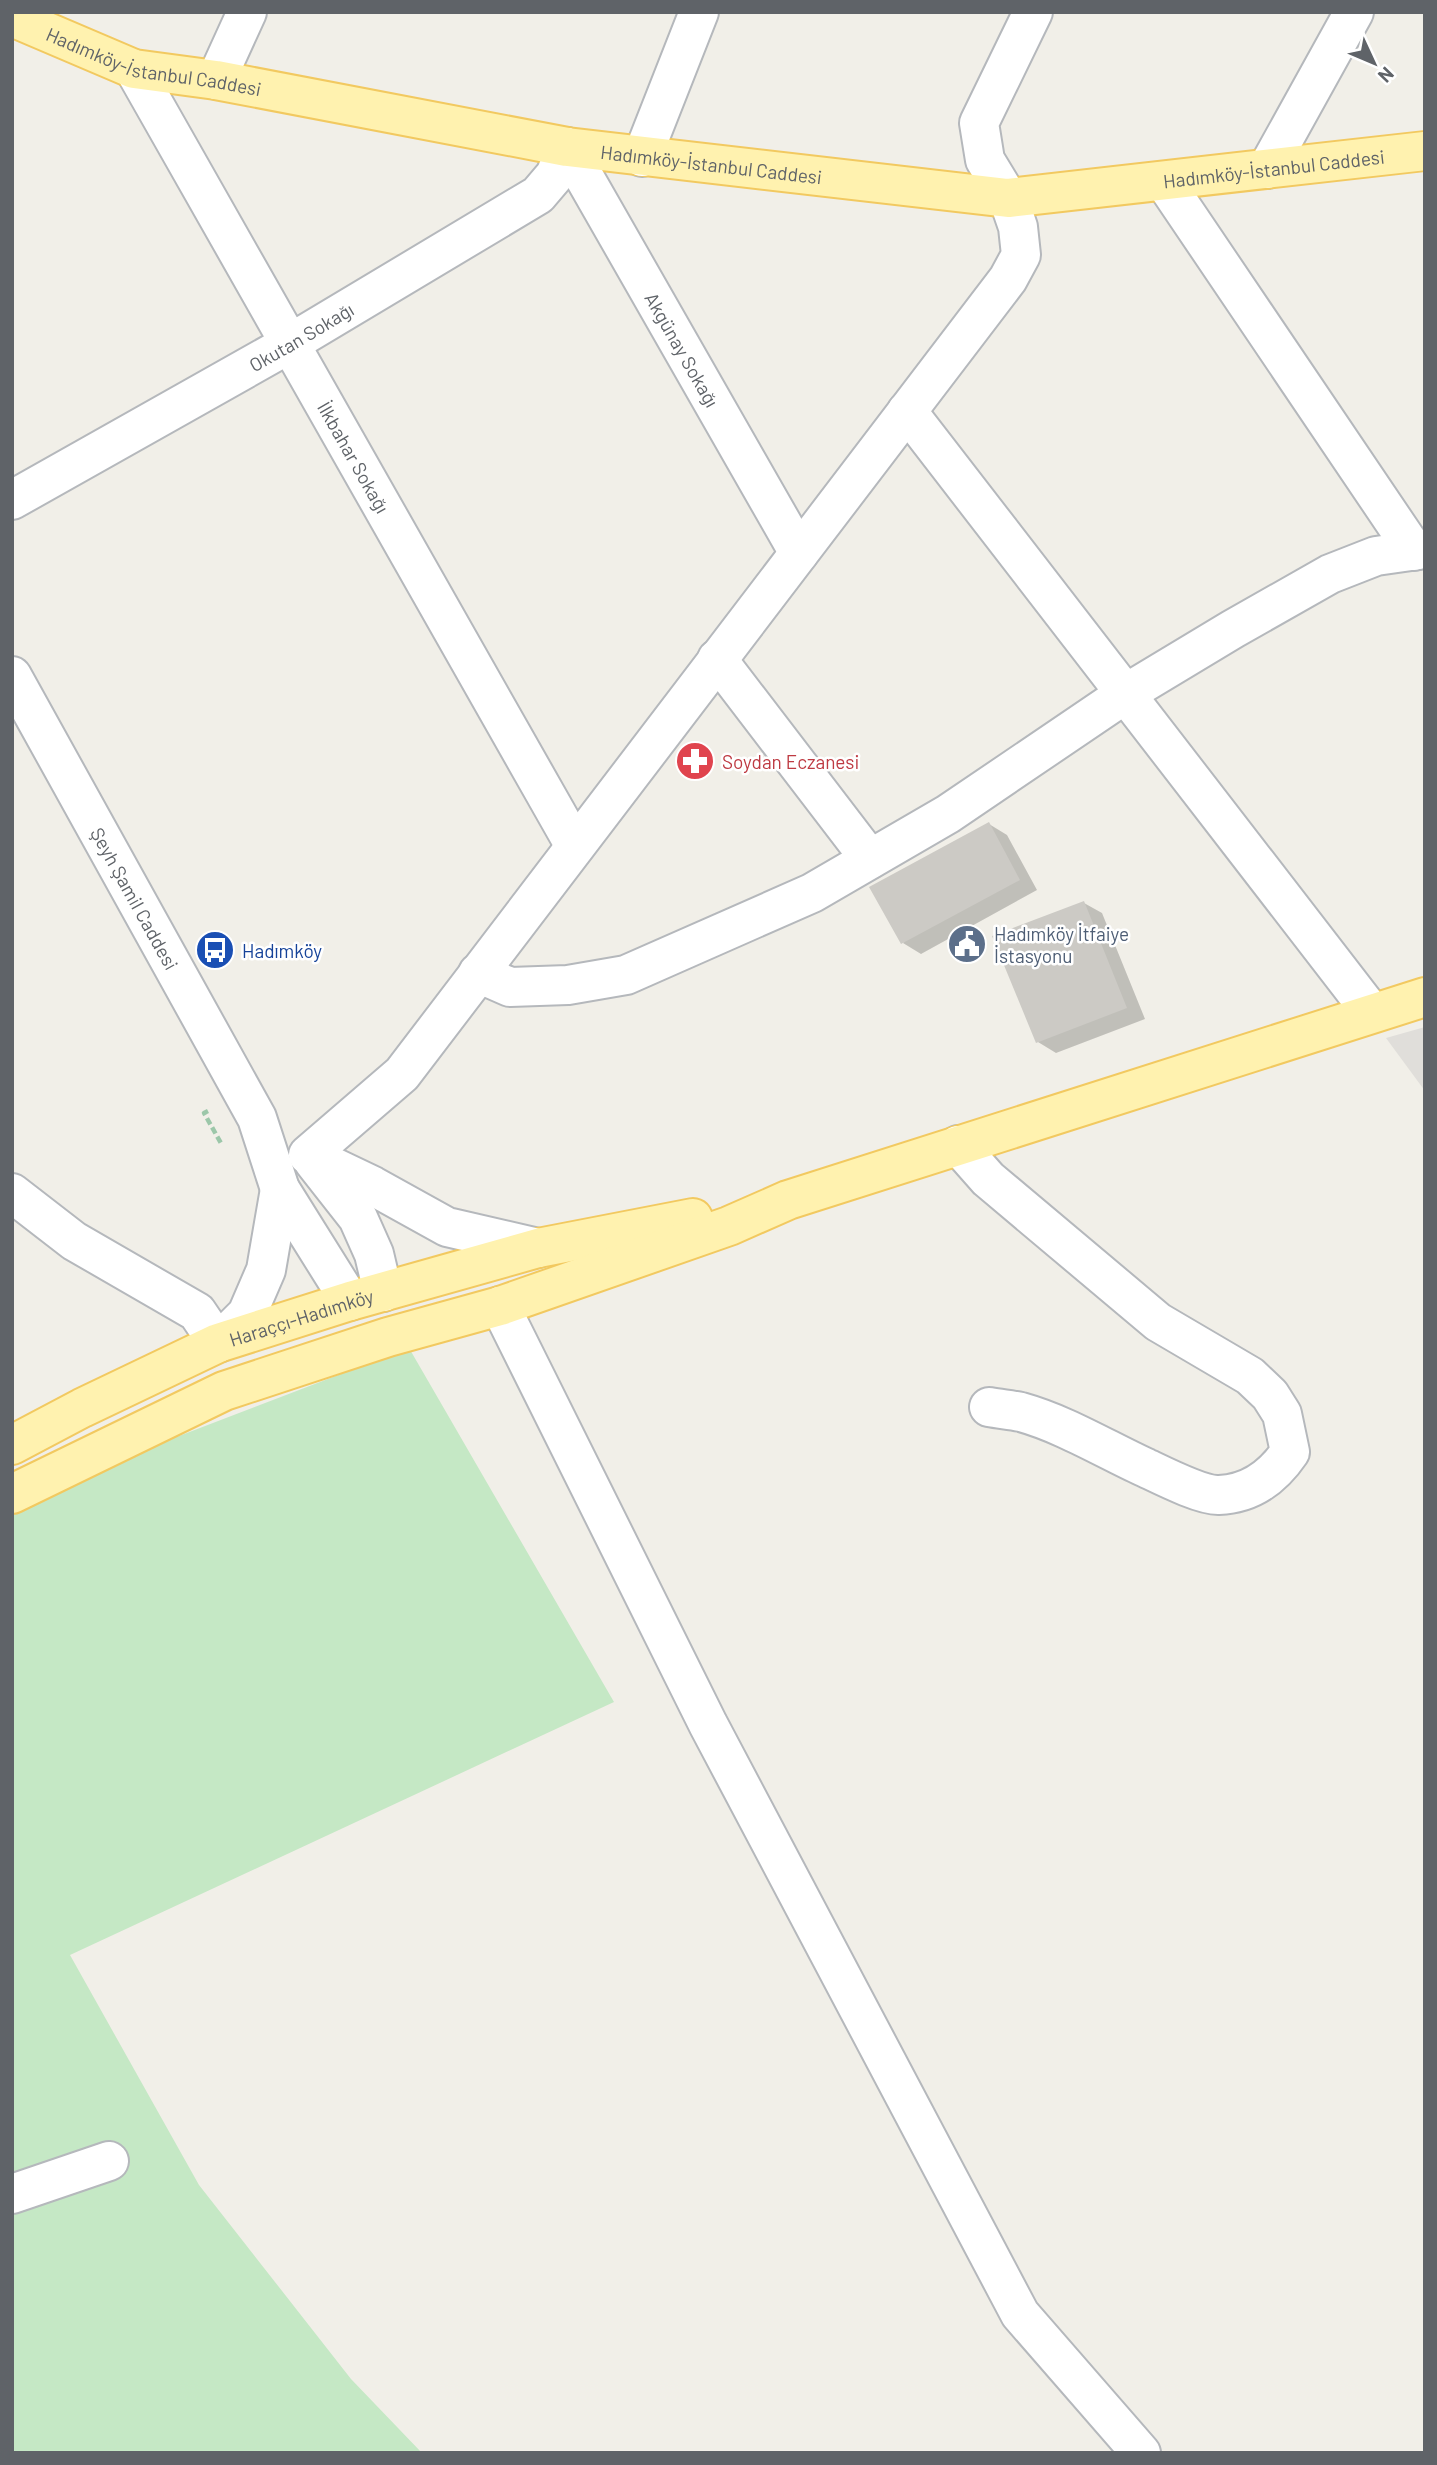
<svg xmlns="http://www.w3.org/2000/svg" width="1437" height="2465" viewBox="0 0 1437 2465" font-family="Barlow,sans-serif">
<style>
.industrial{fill:#e0deda}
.green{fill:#c5e8c5}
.shadow{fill:#0003}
.building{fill:#cccac5}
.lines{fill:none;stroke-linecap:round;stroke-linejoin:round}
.minor-casing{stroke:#b5b8bc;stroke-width:42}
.major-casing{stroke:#f2c960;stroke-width:42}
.path{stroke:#9cc7a9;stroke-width:4.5;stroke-dasharray:7 3.5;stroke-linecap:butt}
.minor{stroke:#fff;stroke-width:38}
.major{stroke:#fff2af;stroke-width:38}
.labels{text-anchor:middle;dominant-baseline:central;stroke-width:5;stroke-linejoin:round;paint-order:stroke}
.street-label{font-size:19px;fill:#5f6368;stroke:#fff}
.health-label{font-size:19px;fill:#be3a42;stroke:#fff;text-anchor:start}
.service-label{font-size:19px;fill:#4e5e75;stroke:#fff;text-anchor:start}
.transit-label{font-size:19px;fill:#164399;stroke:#fff;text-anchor:start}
</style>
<rect width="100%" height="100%" fill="#f1efe8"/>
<!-- industrial -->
<path class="industrial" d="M1425 1027V1091L1386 1038Z"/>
<!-- green -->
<path class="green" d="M409 1348 614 1702 70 1955 199 2185 351 2379 422 2453H12V1500Z"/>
<!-- shadow -->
<path class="shadow" d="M989 824 1007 835 1037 890 921 954 903 943Z
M1084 903 1102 913 1145 1019 1056 1053 1038 1042Z"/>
<!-- building -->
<path class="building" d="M989 822 1020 880 901 944 869 887Z
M1084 901 1127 1008 1036 1043 992 936Z"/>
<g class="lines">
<defs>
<g id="minor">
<path id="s1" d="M134 69 575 846"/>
<path d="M216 80 247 12"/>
<path id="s2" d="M567 147 799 553"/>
<path d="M642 157 699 12"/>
<path d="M1267 169 1354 12"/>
<path d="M1164 181 1414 551"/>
<path d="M907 411 1372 1013"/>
<path id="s3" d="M12 500 289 344 538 195 555 175 567 147"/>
<path d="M717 659 870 859"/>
<path id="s4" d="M12 676 257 1118 280 1189 350 1301"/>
<path d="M478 973 510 987 568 985 626 975 812 893 948 814 1125 694 1233 629 1330 574 1376 556 1425 549"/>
<path d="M958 1145 988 1179 1158 1322 1250 1376 1270 1395 1282 1414 1290 1452C1273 1477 1250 1494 1219 1495 1202 1496 1161 1475 1144 1467 1105 1449 1064 1424 1021 1412 1011 1410 1000 1409 989 1407"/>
<path d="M314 1162 358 1218 374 1254 383 1292"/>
<path d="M12 1193 74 1241 197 1312 218 1343 247 1314 266 1270 280 1189"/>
<path d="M538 1248 447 1227 373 1186 308 1155 402 1074 1008 279 1021 255 1018 227 1008 198 985 160 979 123 1033 12"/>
<path d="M500 1306 708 1724 1020 2314 1141 2453"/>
<path d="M12 2194 109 2161"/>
</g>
<g id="major">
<path id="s5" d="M12 17 134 69 216 80 567 147 1008 198 1425 151"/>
<path id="s6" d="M12 1445 82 1408 218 1343 350 1301 538 1248 693 1218"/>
<path d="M12 1494 224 1391 388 1337 500 1306 729 1226 788 1200 1425 997"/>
</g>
</defs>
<!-- minor casing -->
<use href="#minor" class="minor-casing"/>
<!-- major casing -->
<use href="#major" class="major-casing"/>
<!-- path -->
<path class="path" d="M208 1111 204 1113 222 1145"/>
<!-- minor -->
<use href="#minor" class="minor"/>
<!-- major -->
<use href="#major" class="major"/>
</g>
<!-- icons -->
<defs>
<symbol id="pharmacy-disc" viewBox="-11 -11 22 22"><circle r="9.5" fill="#e0444e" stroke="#fff"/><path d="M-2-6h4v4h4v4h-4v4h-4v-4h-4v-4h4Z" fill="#fff"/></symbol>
<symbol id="civic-disc" viewBox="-11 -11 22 22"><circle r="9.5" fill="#5c6f8a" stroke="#fff"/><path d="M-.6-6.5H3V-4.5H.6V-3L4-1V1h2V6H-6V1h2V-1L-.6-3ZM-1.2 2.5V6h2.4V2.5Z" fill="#fff"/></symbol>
<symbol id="bus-disc" viewBox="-11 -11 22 22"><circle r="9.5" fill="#1a4fb4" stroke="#fff"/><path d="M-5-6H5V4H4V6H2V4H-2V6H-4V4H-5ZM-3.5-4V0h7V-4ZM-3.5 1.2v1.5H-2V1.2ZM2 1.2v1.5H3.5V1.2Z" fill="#fff"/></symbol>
</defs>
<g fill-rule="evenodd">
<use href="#pharmacy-disc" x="673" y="739" width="44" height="44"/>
<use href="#civic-disc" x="945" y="922" width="44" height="44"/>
<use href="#bus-disc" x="193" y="928" width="44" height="44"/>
</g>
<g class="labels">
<!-- street labels -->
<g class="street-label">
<text stroke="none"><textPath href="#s5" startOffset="150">Hadımköy-İstanbul Caddesi</textPath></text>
<text stroke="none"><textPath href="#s5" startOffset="718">Hadımköy-İstanbul Caddesi</textPath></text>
<text stroke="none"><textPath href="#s5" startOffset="1284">Hadımköy-İstanbul Caddesi</textPath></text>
<text stroke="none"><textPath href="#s3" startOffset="332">Okutan Sokağı</textPath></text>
<text stroke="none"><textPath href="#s2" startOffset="233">Akgünay Sokağı</textPath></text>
<text stroke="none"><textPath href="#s1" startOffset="446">İlkbahar Sokağı</textPath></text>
<text stroke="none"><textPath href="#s4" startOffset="254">Şeyh Şamil Caddesi</textPath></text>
<text stroke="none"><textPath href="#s6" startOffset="317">Haraççı-Hadımköy</textPath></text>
</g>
<!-- health labels -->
<g class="health-label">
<text x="722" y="761">Soydan Eczanesi</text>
</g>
<!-- service labels -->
<g class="service-label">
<text x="994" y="933">Hadımköy İtfaiye<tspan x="994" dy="22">İstasyonu</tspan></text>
</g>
<!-- transit labels -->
<g class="transit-label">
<text x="242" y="950">Hadımköy</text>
</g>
</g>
<!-- border -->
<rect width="1437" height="2465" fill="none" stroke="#5f6368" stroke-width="28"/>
<!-- north arrow -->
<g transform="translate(1374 63) rotate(134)" stroke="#ffffff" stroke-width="5" paint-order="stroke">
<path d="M0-5L12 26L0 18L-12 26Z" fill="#5f6368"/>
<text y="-10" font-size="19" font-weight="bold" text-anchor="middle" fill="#5f6368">N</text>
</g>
</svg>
